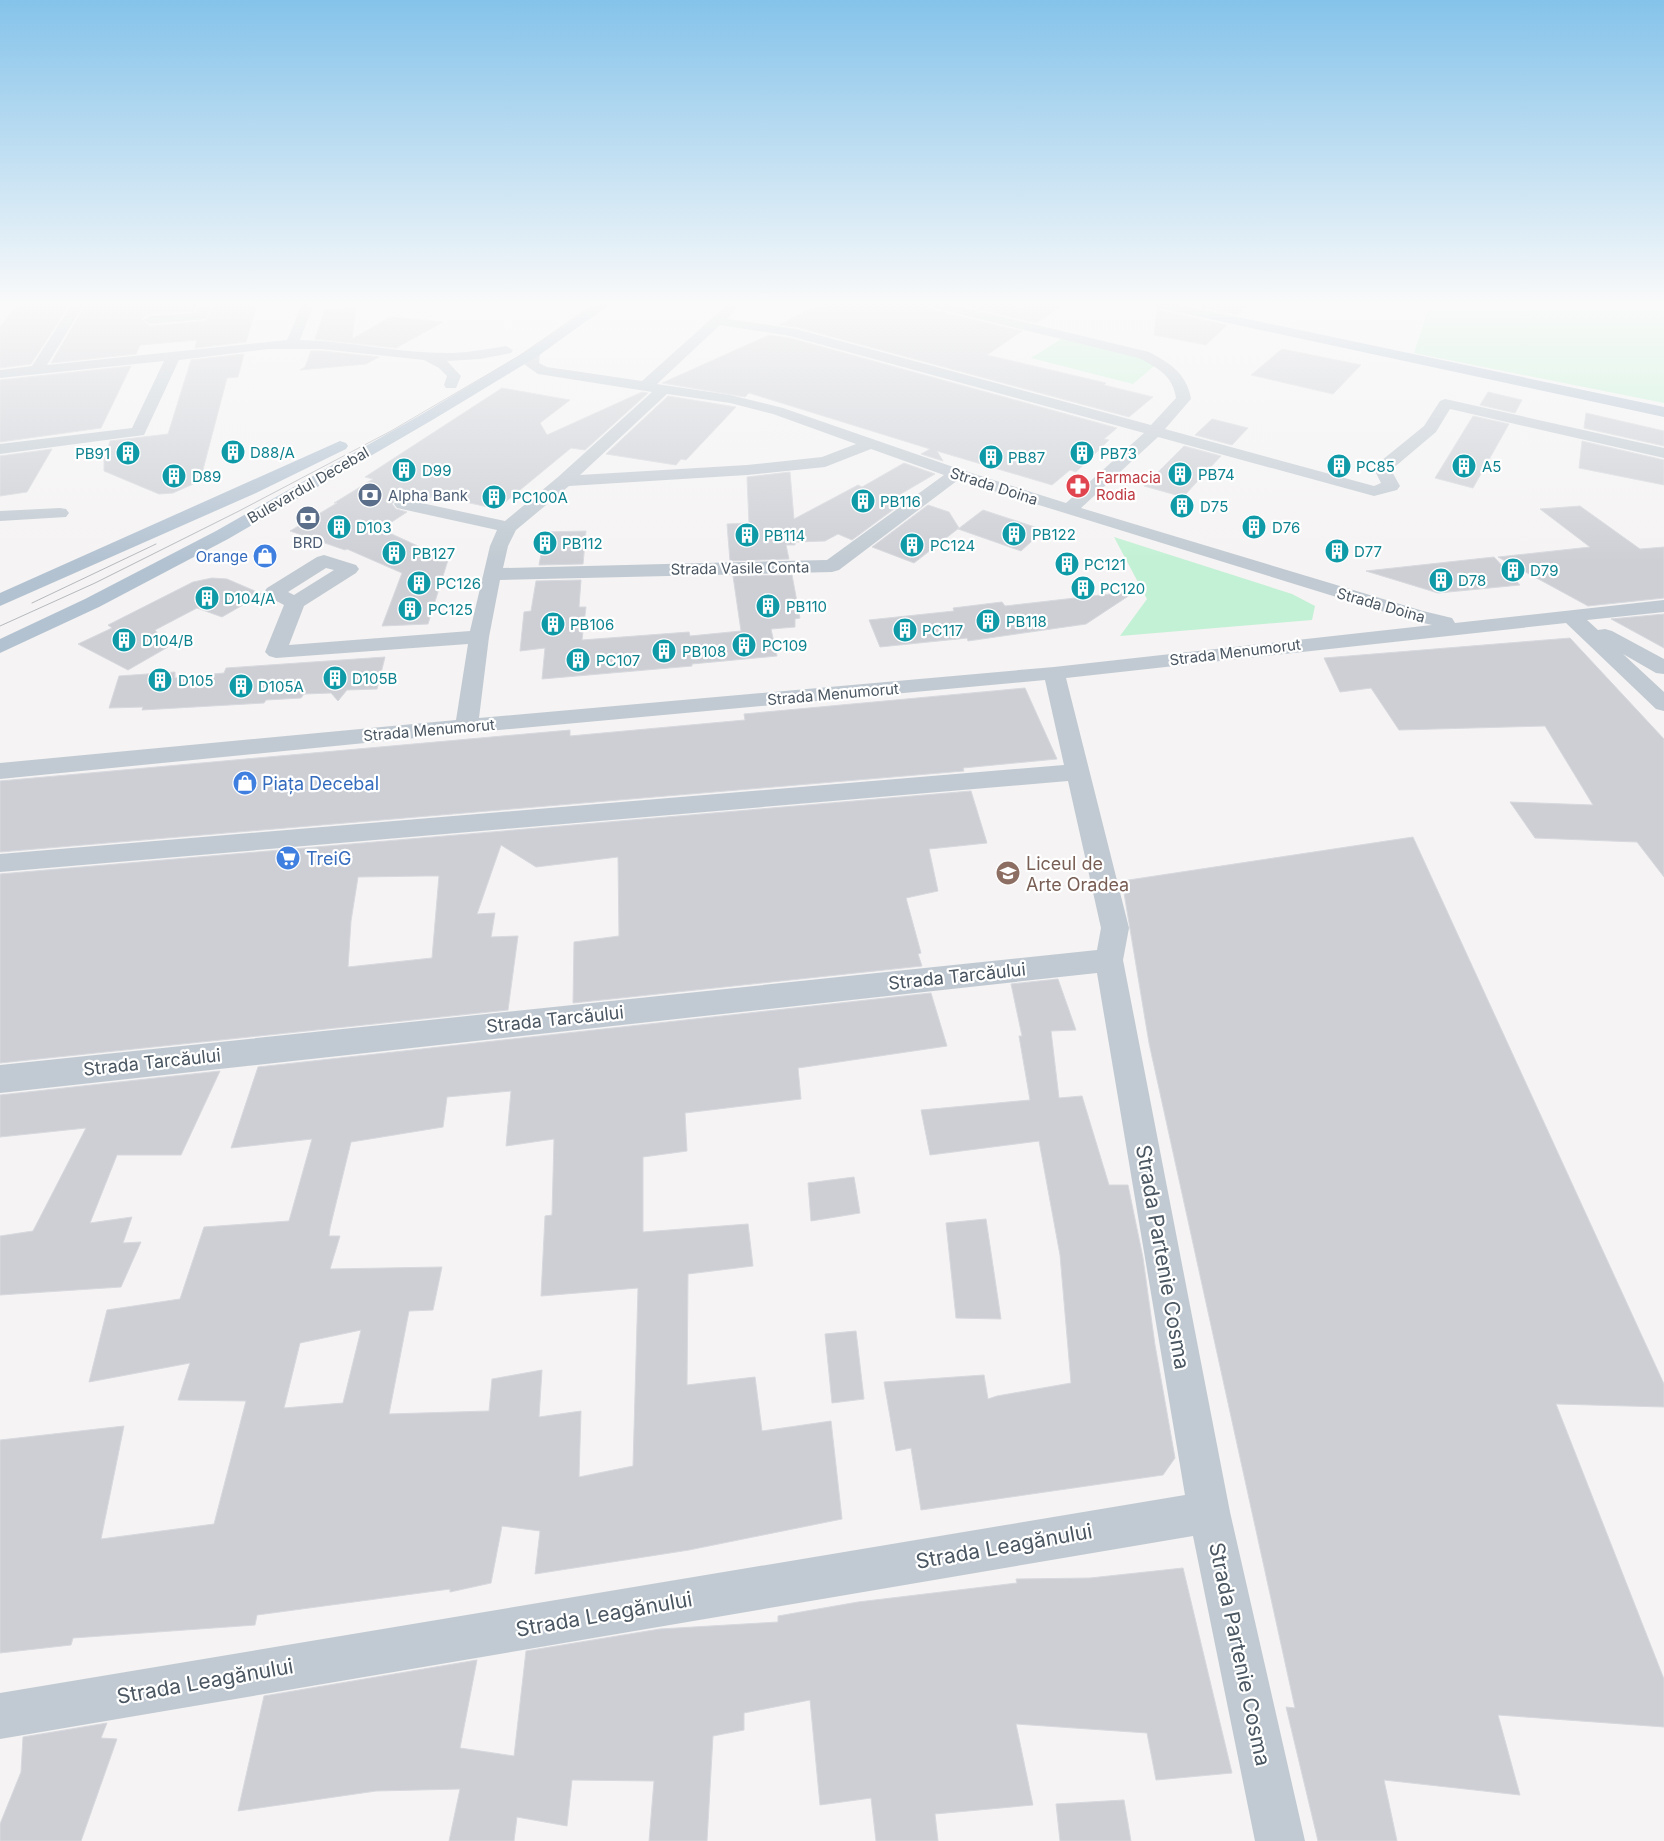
<svg xmlns="http://www.w3.org/2000/svg" width="1664" height="1841" viewBox="0 0 1664 1841" font-family="Inter,sans-serif">
<style>
.green{fill:#c3f1d5}
.building{fill:#cdcfd5;stroke:#d7d9de;fill-rule:evenodd}
.lines{fill:none;stroke-linecap:round;stroke-linejoin:round}
.street{fill:#c1cad2;fill-rule:evenodd}
.primary{fill:#b3c2d1;fill-rule:evenodd}
.tram{stroke:#b5b8bd;stroke-width:1}
.labels{text-anchor:middle;dominant-baseline:central;stroke-width:4.5;stroke-linejoin:round;paint-order:stroke}
.far-culture-label{font-size:15px;fill:#0d838f;stroke:#fff;text-anchor:start}
.far-health-label{font-size:15px;fill:#be3a42;stroke:#fff;text-anchor:start}
.far-street-label{font-size:15px;fill:#4a5661;stroke:#fff}
.far-service-label{font-size:15px;fill:#4e5e75;stroke:#fff;text-anchor:start}
.far-shop-label{font-size:15px;fill:#366cbe;stroke:#fff;text-anchor:end}
.shop-label{font-size:18px;fill:#366cbe;stroke:#fff;text-anchor:start}
.education-label{font-size:18px;fill:#785e54;stroke:#fff;text-anchor:start}
.street-label{font-size:18px;fill:#4a5661;stroke:#fff}
.near-street-label{font-size:21px;fill:#4a5661;stroke:#fff}
</style>
<rect width="100%" height="100%" fill="#f5f3f3"/>
<!-- green -->
<path class="green" d="M1422 304H1664V403L1414 353 1428 309Z
M1061 339 1159 362 1133 384 1031 358Z
M1114 537 1292 594 1315 606 1312 620 1120 636 1147 599Z"/>
<!-- building -->
<path class="building" d="M17 304H70L31 364 0 368V327Z
M86 304H198L195 311 150 314 141 319 150 326 206 321 212 308 210 304H257L246 342 195 348 197 340 140 345 136 354 51 363Z
M820 304H926L930 309 1022 331 987 355 1106 383 1104 385 1153 397 1129 417 796 327 779 325Z
M956 304H1065L1036 323Z
M1184 304H1249L1237 315Z
M356 307 352 339 390 317 443 322 396 348 315 339 325 309Z
M1157 309 1159 310 1227 325 1206 345 1154 335Z
M769 335 790 338 1117 428 1104 439 1109 440 1076 472 1070 470 1052 485 937 451 943 461 921 454 930 449 749 393 745 397 662 383Z
M1282 349 1361 365 1333 394 1251 375Z
M311 351H322L379 357 366 364 300 370 305 367Z
M244 354 238 377 227 378 200 481 173 493 159 494 104 471V460L110 441 168 434 191 360Z
M131 366 101 428 0 442V380Z
M502 388 570 400 540 423 547 435 642 392 648 393 585 450 571 448 497 509 434 495 424 502 403 497 396 499 392 504 396 509 407 512 381 529 448 560 428 624 382 626 402 573 347 549 345 550 290 531 337 503H334L373 479 365 477Z
M1488 392 1522 400 1515 413 1480 405Z
M668 396 736 407 686 460 681 459 676 465 606 454Z
M1586 413 1664 431V446L1584 428Z
M1473 416 1509 424 1473 488 1435 478Z
M1212 419 1248 428 1232 445 1195 435Z
M1582 441 1664 460V485L1579 468Z
M1184 446 1221 456 1183 497 1144 486Z
M52 449 27 492 0 496V456Z
M904 463 935 474 899 495 909 498 852 540 838 534 825 541 795 542V545H786L789 559 730 561 727 524 749 523 747 477 790 472 794 519 858 485 862 487Z
M928 505 949 512 959 528 914 563 872 547Z
M1580 506 1640 549 1664 547V598L1588 606 1498 557 1590 547 1540 509Z
M983 510 1044 530 1021 551 958 529Z
M586 531 583 564 539 565 545 532Z
M1494 557 1520 585 1438 593 1366 571Z
M792 575 800 618 795 619V627L771 629 777 656 692 664V666L542 679 545 648 520 651 524 612 531 611 536 581 581 580 579 607H586L582 640 689 632 690 636 741 631 733 576Z
M212 578 227 579 262 594 222 617 197 608 155 630 168 647 128 670 78 644 112 628 108 625 193 582Z
M1136 591 1086 624 968 641 967 638 880 647 869 620 954 611 953 608 1002 602 1005 606Z
M1664 614V648L1611 619Z
M1570 638 1664 739V877L1637 842 1535 838 1510 802 1593 805 1545 726 1399 730 1371 688 1340 692 1324 658Z
M385 657 377 689 347 690 338 701 331 693 304 694 301 698 266 700 264 703 142 710 143 707 109 708 119 676 175 672V678L224 673 226 668Z
M1025 688 1057 759 963 768 964 771 0 852V781L570 730V736L745 720 744 714Z
M971 791 987 843 929 849 938 891 906 898 921 953 918 954 922 966 573 1003 574 942 619 936 618 857 536 867 501 845 477 914 495 913 491 937 518 936 508 1010 0 1063V874ZM424 876H439L432 958 348 967 351 921 358 877Z
M1413 837 1664 1384V1407L1556 1404 1664 1679V1727L1498 1715 1520 1795 1384 1780 1397 1841H1318L1286 1707 1295 1708 1149 1043 1122 881Z
M1058 979 1076 1030 1051 1031 1059 1098 1082 1096 1109 1185H1128L1143 1258 1155 1345 1175 1458 1163 1475 921 1510 911 1448 896 1451 884 1382 984 1375 988 1399 997 1396 1071 1383 1060 1255 1039 1141 930 1155 921 1110 1030 1100 1019 1036H1022L1011 984Z
M931 993 947 1046 798 1068 801 1099 685 1113 687 1151 643 1157V1232L748 1224 753 1266 688 1274 687 1385 755 1377 762 1431 831 1421 842 1519 689 1550 535 1574 540 1531 502 1526 491 1583 450 1592V1589L257 1615 255 1625 73 1638 71 1645 0 1653V1440L124 1426 101 1539 214 1524 246 1401 178 1400 190 1363 89 1382 107 1310 180 1299 204 1227 289 1221 312 1139 231 1148 258 1067ZM511 1091 506 1146 554 1139 552 1215 545 1216 541 1296 638 1288 633 1466 579 1477 581 1411 539 1417 542 1370 492 1379 489 1411 389 1414 409 1311 433 1310 442 1267 330 1269 340 1236H329L330 1228 351 1142 443 1127 447 1097ZM361 1330 343 1403 284 1408 300 1343Z
M220 1071 181 1155H117L90 1223 132 1217 123 1243 141 1242 121 1287 0 1295V1236L33 1231 86 1128 0 1137V1095Z
M854 1177 860 1213 811 1221 808 1183Z
M986 1219 1001 1319 956 1318 946 1223Z
M856 1331 864 1399 832 1403 825 1334Z
M1183 1568 1232 1773 1156 1780 1147 1733 1016 1724 1033 1805 935 1814 938 1841H876L871 1798 820 1805 810 1700 744 1713V1730L713 1736 707 1841H649L654 1781 572 1780 567 1826 517 1817 514 1841H449L460 1789 376 1791 238 1811 264 1696 477 1660 460 1748 514 1756 526 1651 660 1629 778 1622V1616L858 1602 1017 1583 1016 1579 1090 1578Z
M107 1723 101 1738 117 1739 81 1841H0V1824L21 1772 23 1737Z
M1124 1800 1131 1841H1060L1056 1804Z"/>
<g class="lines">
<!-- street -->
<path class="street" d="M72 304H84L47 365 287 340 302 304H314L300 340C351 341 402 354 453 353 471 352 488 349 506 346L513 350 511 353 480 359 447 361 461 376 456 388H446L444 385 447 376 439 368 424 360 322 349H268L179 360 144 435 0 454V444L132 428 164 361 0 378V370L32 366Z
M200 304H208L210 307 206 319 150 324 143 320 150 316 196 313Z
M728 304H741L727 319 796 329 1151 425 1176 398C1173 376 1158 368 1139 358L930 307 928 304H949L1149 352C1170 363 1187 374 1191 399L1165 429 1374 486 1381 483 1374 469 1376 465 1424 426 1440 401 1445 399 1664 448V458L1450 409 1436 432 1391 470 1400 486 1397 490 1374 496 1158 437 1081 508 1423 611 1452 618 1455 623 1664 600V612L1587 620 1598 630 1605 629 1612 631 1664 659V674L1656 673 1623 654 1664 692V711L1656 709 1566 623 1066 678 1129 928 1123 960 1230 1512 1305 1841H1255L1193 1536 0 1739V1693L1185 1495 1097 973 0 1093V1065L1097 950 1101 928 1068 781 0 872V854L1064 765 1045 680 466 733 0 779V763L456 720 468 644 276 658 269 656 265 652 284 605 267 596 264 592 267 588 317 557 324 555 356 565 359 569 356 573 304 606 289 645 470 631 490 546 497 530 397 508 394 504 397 500 403 499 505 521 558 477 652 392 538 374 525 365 528 350H538L540 353 539 363 547 367 642 381ZM720 325 790 336 1144 433 1066 503 962 470 783 408 730 395 657 384ZM667 394 730 403 773 414 856 444 822 457 747 465 580 475ZM871 449 944 475 827 560 503 568 508 546 516 530 569 486 747 475 825 467ZM958 480 1411 620 1432 625 1054 667 479 718 489 637 500 580 832 572 839 570ZM326 568 334 570 294 595 288 592Z
M60 508 66 509 69 513 66 517 0 521V511Z"/>
<!-- primary -->
<path class="primary" d="M596 304H610L538 356 434 419 228 539 99 607 0 653V639L85 599 216 531 424 413 528 350Z
M1153 304H1176L1664 407V417L1159 308 1155 307Z
M340 441 346 443 348 446 346 449 256 493 0 606V593Z"/>
<!-- tram -->
<path class="tram" d="M32 603 156 544
M0 626 95 583 239 511 391 431 519 356 594 304"/>
</g>
<!-- sky -->
<linearGradient id="sky" x2="0" y2="1"><stop stop-color="#85c3ea"/><stop offset="0.54" stop-color="#fafafa"/><stop offset="1" stop-color="#fafafa" stop-opacity="0"/></linearGradient>
<rect width="1664" height="562" fill="url(#sky)"/>
<!-- icons -->
<defs>
<symbol id="building-disc" viewBox="-11 -11 22 22"><circle r="9.5" fill="#0f9aa8" stroke="#fff"/><path d="M-4-6H4V6H1V3H-1V6H-4ZM-2.5-4.3h1.7v1.8h-1.7ZM.8-4.3h1.7v1.8H.8ZM-2.5-1h1.7V.8h-1.7ZM.8-1h1.7V.8H.8Z" fill="#fff"/></symbol>
<symbol id="pharmacy-disc" viewBox="-11 -11 22 22"><circle r="9.5" fill="#e0444e" stroke="#fff"/><path d="M-2-6h4v4h4v4h-4v4h-4v-4h-4v-4h4Z" fill="#fff"/></symbol>
<symbol id="bank-disc" viewBox="-11 -11 22 22"><circle r="9.5" fill="#5c6f8a" stroke="#fff"/><path d="M-6-4H6V4H-6ZM0-2.3a2.3 2.3 0 1 0 0 4.6a2.3 2.3 0 1 0 0-4.6Z" fill="#fff"/></symbol>
<symbol id="shop-disc" viewBox="-11 -11 22 22"><circle r="9.5" fill="#3f7fe0" stroke="#fff"/><path d="M-5-2.5h2.3a2.7 3.5 0 0 1 5.4 0H5L5.5 6h-11ZM-1.5-2.5h3a1.5 2.3 0 0 0-3 0Z" fill="#fff"/></symbol>
<symbol id="supermarket-disc" viewBox="-11 -11 22 22"><circle r="9.5" fill="#3f7fe0" stroke="#fff"/><path d="M-6-5.5h2.5l.6 2H6L4.5 2H-2.5L-4.4-4H-6ZM-1.5 3.2a1.3 1.3 0 1 0 .1 0ZM3 3.2a1.3 1.3 0 1 0 .1 0Z" fill="#fff"/></symbol>
<symbol id="school-disc" viewBox="-11 -11 22 22"><circle r="9.5" fill="#8d6e63" stroke="#fff"/><path d="M0-5L7-2L0 1L-7-2ZM-4 1L0 2.5L4 1V4Q0 6-4 4Z" fill="#fff"/></symbol>
</defs>
<g fill-rule="evenodd">
<use href="#building-disc" x="219" y="438" width="28" height="28"/>
<use href="#building-disc" x="114" y="439" width="28" height="28"/>
<use href="#building-disc" x="1068" y="439" width="28" height="28"/>
<use href="#building-disc" x="977" y="443" width="28" height="28"/>
<use href="#building-disc" x="1325" y="452" width="28" height="28"/>
<use href="#building-disc" x="1450" y="452" width="28" height="28"/>
<use href="#building-disc" x="390" y="456" width="28" height="28"/>
<use href="#building-disc" x="1166" y="460" width="28" height="28"/>
<use href="#building-disc" x="160" y="462" width="28" height="28"/>
<use href="#pharmacy-disc" x="1064" y="472" width="28" height="28"/>
<use href="#bank-disc" x="356" y="481" width="28" height="28"/>
<use href="#building-disc" x="480" y="483" width="28" height="28"/>
<use href="#building-disc" x="849" y="487" width="28" height="28"/>
<use href="#building-disc" x="1168" y="492" width="28" height="28"/>
<use href="#bank-disc" x="294" y="504" width="28" height="28"/>
<use href="#building-disc" x="325" y="513" width="28" height="28"/>
<use href="#building-disc" x="1240" y="513" width="28" height="28"/>
<use href="#building-disc" x="1000" y="520" width="28" height="28"/>
<use href="#building-disc" x="733" y="521" width="28" height="28"/>
<use href="#building-disc" x="531" y="529" width="28" height="28"/>
<use href="#building-disc" x="898" y="531" width="28" height="28"/>
<use href="#building-disc" x="1323" y="537" width="28" height="28"/>
<use href="#building-disc" x="380" y="539" width="28" height="28"/>
<use href="#shop-disc" x="251" y="542" width="28" height="28"/>
<use href="#building-disc" x="1053" y="550" width="28" height="28"/>
<use href="#building-disc" x="1499" y="556" width="28" height="28"/>
<use href="#building-disc" x="1427" y="566" width="28" height="28"/>
<use href="#building-disc" x="405" y="569" width="28" height="28"/>
<use href="#building-disc" x="1069" y="574" width="28" height="28"/>
<use href="#building-disc" x="193" y="584" width="28" height="28"/>
<use href="#building-disc" x="754" y="592" width="28" height="28"/>
<use href="#building-disc" x="396" y="595" width="28" height="28"/>
<use href="#building-disc" x="974" y="607" width="28" height="28"/>
<use href="#building-disc" x="539" y="610" width="28" height="28"/>
<use href="#building-disc" x="891" y="616" width="28" height="28"/>
<use href="#building-disc" x="110" y="626" width="28" height="28"/>
<use href="#building-disc" x="730" y="631" width="28" height="28"/>
<use href="#building-disc" x="650" y="637" width="28" height="28"/>
<use href="#building-disc" x="564" y="646" width="28" height="28"/>
<use href="#building-disc" x="321" y="664" width="28" height="28"/>
<use href="#building-disc" x="146" y="666" width="28" height="28"/>
<use href="#building-disc" x="227" y="672" width="28" height="28"/>
<use href="#shop-disc" x="231" y="769" width="28" height="28"/>
<use href="#supermarket-disc" x="274" y="844" width="28" height="28"/>
<use href="#school-disc" x="994" y="859" width="28" height="28"/>
</g>
<g class="labels">
<!-- far-culture labels -->
<g class="far-culture-label">
<text x="250" y="452">D88/A</text>
<text x="110" y="453" text-anchor="end">PB91</text>
<text x="1100" y="453">PB73</text>
<text x="1008" y="457">PB87</text>
<text x="1356" y="466">PC85</text>
<text x="1482" y="466">A5</text>
<text x="422" y="470">D99</text>
<text x="1198" y="474">PB74</text>
<text x="192" y="476">D89</text>
<text x="512" y="497">PC100A</text>
<text x="880" y="501">PB116</text>
<text x="1200" y="506">D75</text>
<text x="356" y="527">D103</text>
<text x="1272" y="527">D76</text>
<text x="1032" y="534">PB122</text>
<text x="764" y="535">PB114</text>
<text x="562" y="543">PB112</text>
<text x="930" y="545">PC124</text>
<text x="1354" y="551">D77</text>
<text x="412" y="553">PB127</text>
<text x="1084" y="564">PC121</text>
<text x="1530" y="570">D79</text>
<text x="1458" y="580">D78</text>
<text x="436" y="583">PC126</text>
<text x="1100" y="588">PC120</text>
<text x="224" y="598">D104/A</text>
<text x="786" y="606">PB110</text>
<text x="428" y="609">PC125</text>
<text x="1006" y="621">PB118</text>
<text x="570" y="624">PB106</text>
<text x="922" y="630">PC117</text>
<text x="142" y="640">D104/B</text>
<text x="762" y="645">PC109</text>
<text x="682" y="651">PB108</text>
<text x="596" y="660">PC107</text>
<text x="352" y="678">D105B</text>
<text x="178" y="680">D105</text>
<text x="258" y="686">D105A</text>
</g>
<!-- far-health labels -->
<g class="far-health-label">
<text x="1096" y="477">Farmacia<tspan x="1096" dy="17">Rodia</tspan></text>
</g>
<!-- far-street labels -->
<g class="far-street-label">
<text transform="translate(308 485) rotate(-30)">Bulevardul Decebal</text>
<text transform="translate(994 486) rotate(18)">Strada Doina</text>
<text transform="translate(740 568) rotate(-1)">Strada Vasile Conta</text>
<text transform="translate(1381 605) rotate(16)">Strada Doina</text>
<text transform="translate(1235 652) rotate(-7)">Strada Menumorut</text>
<text transform="translate(833 694) rotate(-5)">Strada Menumorut</text>
<text transform="translate(429 730) rotate(-5)">Strada Menumorut</text>
</g>
<!-- far-service labels -->
<g class="far-service-label">
<text x="388" y="495">Alpha Bank</text>
<text x="308" y="542" text-anchor="middle">BRD</text>
</g>
<!-- far-shop labels -->
<g class="far-shop-label">
<text x="248" y="556">Orange</text>
</g>
<!-- shop labels -->
<g class="shop-label">
<text x="262" y="783">Piața Decebal</text>
<text x="306" y="858">TreiG</text>
</g>
<!-- education labels -->
<g class="education-label">
<text x="1026" y="863">Liceul de<tspan x="1026" dy="21">Arte Oradea</tspan></text>
</g>
<!-- street labels -->
<g class="street-label">
<text transform="translate(957 976) rotate(-6)">Strada Tarcăului</text>
<text transform="translate(555 1019) rotate(-6)">Strada Tarcăului</text>
<text transform="translate(152 1062) rotate(-6)">Strada Tarcăului</text>
</g>
<!-- near-street labels -->
<g class="near-street-label">
<text transform="translate(1163 1257) rotate(80)">Strada Partenie Cosma</text>
<text transform="translate(1004 1546) rotate(-10)">Strada Leagănului</text>
<text transform="translate(604 1614) rotate(-10)">Strada Leagănului</text>
<text transform="translate(1240 1654) rotate(78)">Strada Partenie Cosma</text>
<text transform="translate(205 1681) rotate(-10)">Strada Leagănului</text>
</g>
</g>
</svg>
